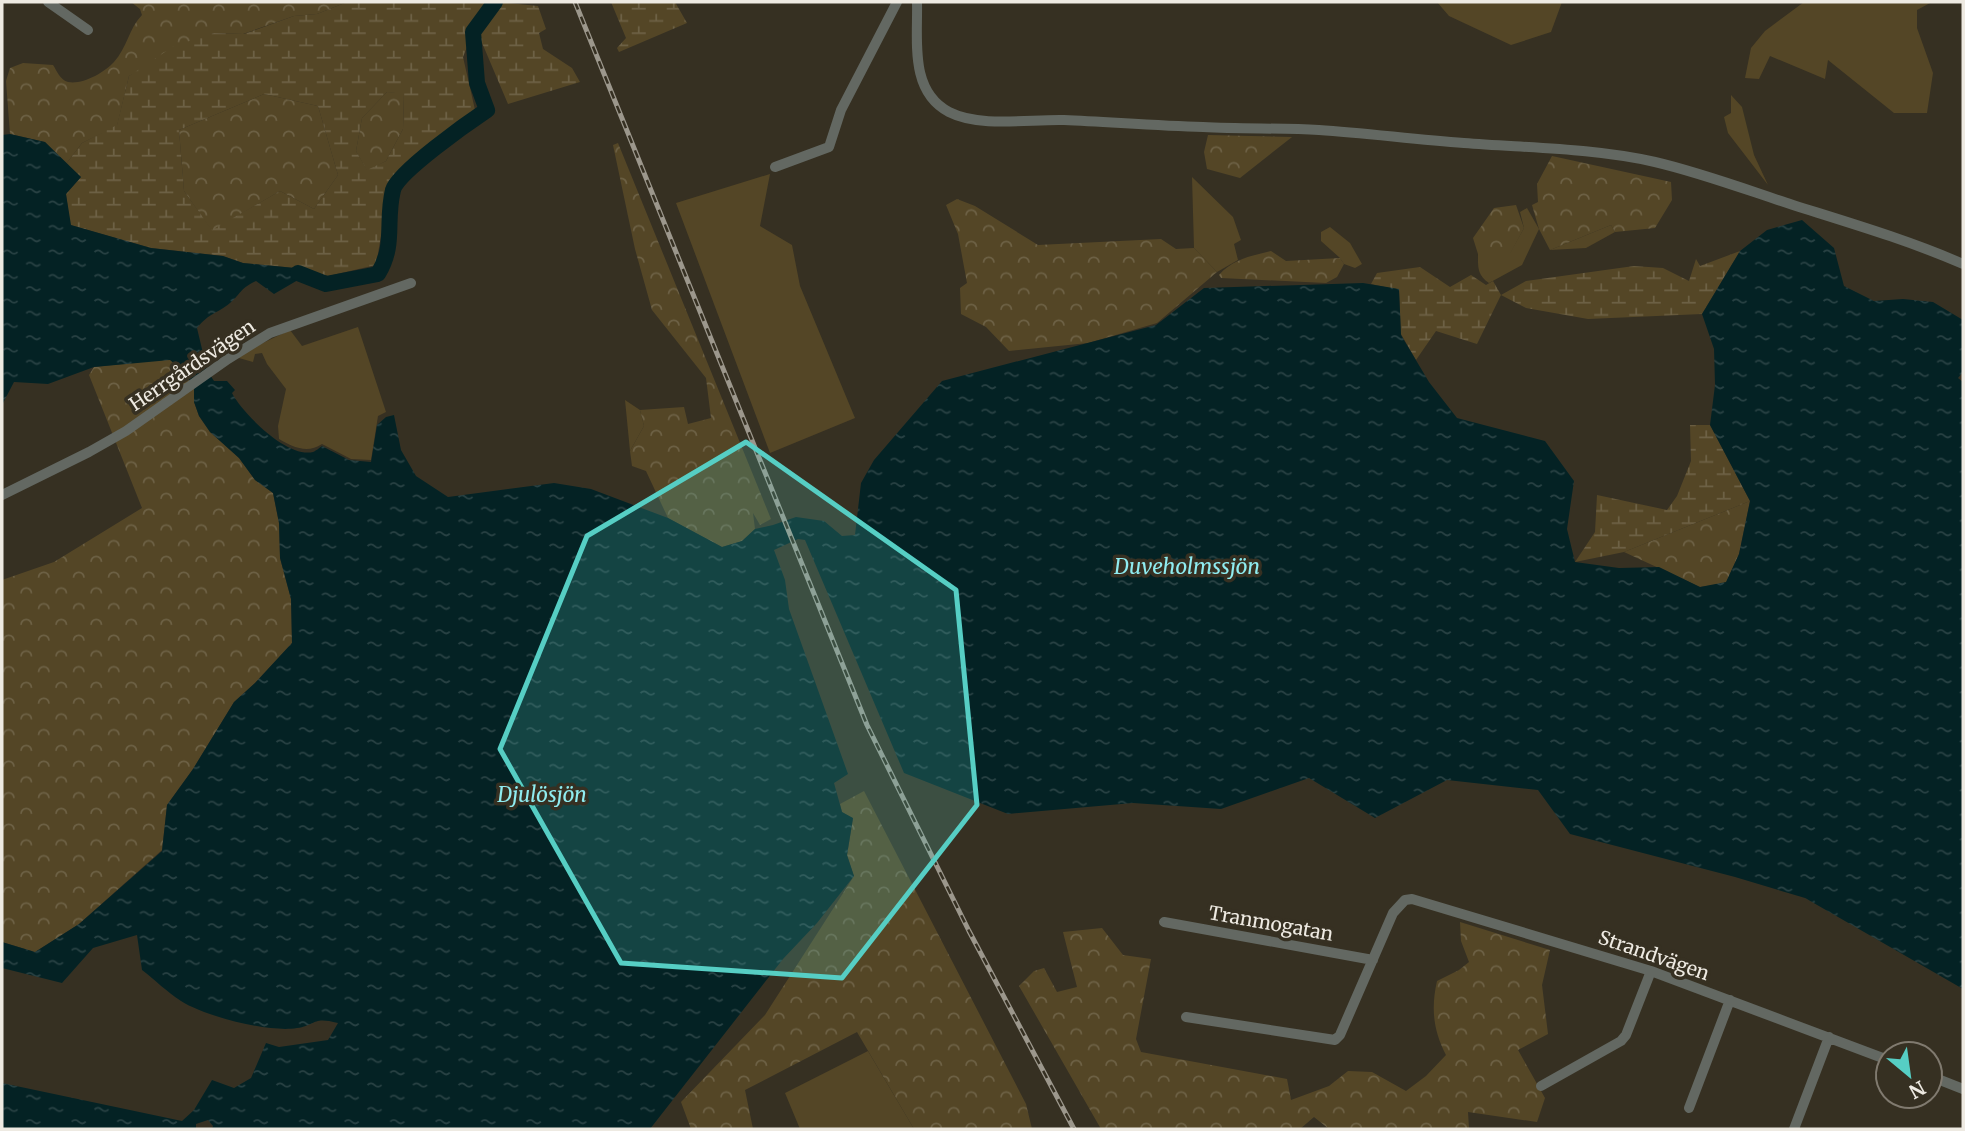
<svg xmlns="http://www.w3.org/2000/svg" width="1965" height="1131" viewBox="0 0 1965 1131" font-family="Merriweather,serif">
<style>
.green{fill:#544626}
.forest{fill:url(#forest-crowns)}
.wetland{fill:url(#wetland-marsh);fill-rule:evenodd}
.water{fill:url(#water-ripples)}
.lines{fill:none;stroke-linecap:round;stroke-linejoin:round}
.river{stroke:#042224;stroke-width:16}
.minor{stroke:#636862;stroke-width:10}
.rail-casing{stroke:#9c978c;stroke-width:5}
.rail{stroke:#363022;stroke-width:2.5;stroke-dasharray:8;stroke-linecap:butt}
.marked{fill:#56cec4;fill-opacity:0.2;stroke:#56cec4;stroke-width:5;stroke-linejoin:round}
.labels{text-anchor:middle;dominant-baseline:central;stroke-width:7;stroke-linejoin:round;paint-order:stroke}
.street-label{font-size:19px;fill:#eeeae2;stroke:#363022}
.water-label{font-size:21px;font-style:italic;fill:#8fecf0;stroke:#363022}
</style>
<defs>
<pattern id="forest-crowns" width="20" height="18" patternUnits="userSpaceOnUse" patternTransform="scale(1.75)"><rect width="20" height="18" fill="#544626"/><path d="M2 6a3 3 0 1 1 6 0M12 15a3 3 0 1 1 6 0" fill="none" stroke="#6d6145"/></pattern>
<pattern id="wetland-marsh" width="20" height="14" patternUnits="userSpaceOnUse" patternTransform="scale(1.75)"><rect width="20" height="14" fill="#544626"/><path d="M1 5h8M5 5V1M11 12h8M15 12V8" fill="none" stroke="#6d6145"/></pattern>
<pattern id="water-ripples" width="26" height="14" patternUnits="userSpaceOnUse" patternTransform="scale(1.75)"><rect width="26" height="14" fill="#042224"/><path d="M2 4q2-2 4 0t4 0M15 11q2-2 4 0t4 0" fill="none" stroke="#294244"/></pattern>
</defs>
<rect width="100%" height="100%" fill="#363022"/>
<!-- green -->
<path class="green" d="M1437 2H1562L1551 32 1511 45 1449 16Z
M1804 2H1932L1917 10V28L1933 73 1927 113H1894L1828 60 1825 79 1770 56 1759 79 1745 78 1751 48 1765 31Z
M1731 95 1742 107 1754 155 1768 185 1728 133 1724 117 1731 113Z
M770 174 760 226 792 245 800 286 855 418 770 453 676 203Z
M1192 177 1233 217 1241 240 1234 244 1238 260 1217 272 1194 248Z
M1527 208 1539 229 1522 265 1489 283C1477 275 1478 267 1478 254L1510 253 1524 228 1520 212Z
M1611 225 1615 232 1586 248 1550 250Z
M1330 227 1350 243 1362 264 1355 268 1344 264 1340 258 1321 241V232Z
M358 327 386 412 378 416 371 460 351 459 322 444C307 454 293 447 279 439L278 426 286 389 267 364 262 353 255 354 253 362 239 358 244 352 290 330 302 346Z
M625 400 640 410 644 426 630 451Z
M868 1051 914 1129H800L785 1093Z"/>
<!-- forest -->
<path class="forest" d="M131 2H347L317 14 294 16 243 34 214 33 129 76 117 126 82 143 66 164 45 142 10 134 6 81 10 68 23 63 53 65C57 71 60 80 68 82 82 85 104 73 114 62 127 48 129 28 142 15L140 9Z
M387 92 404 93 403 129 386 161 367 171 356 151 362 118Z
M264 94 318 106 338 175 314 209 280 191 212 231 184 191 179 130Z
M1208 135 1292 137 1240 178 1207 169 1204 152Z
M618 143 771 519 760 525 753 513 755 529 742 541 722 547 668 518 646 471 632 466 630 451 644 426 640 410 684 407 688 424 711 418 706 378 652 310 635 249 613 145Z
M1552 156 1671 182 1672 200 1655 228 1615 232 1611 225 1550 250 1539 229 1532 205 1538 202 1537 184Z
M957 199 975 206 1038 245 1161 239 1176 249 1194 248 1217 272 1157 323 1088 343 1009 351 986 327 961 314 960 288 967 283 958 234 946 205Z
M1516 205 1524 228 1510 254H1478L1473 238 1494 208Z
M1271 251 1286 261 1340 258 1344 264 1337 277 1326 283 1221 278 1219 275C1233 259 1251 256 1271 251Z
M170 359 185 373 194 389V402L199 416 210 432 239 458 255 480 273 493 279 523 280 558 291 599 292 643 255 683 234 702 193 769 167 805 162 850 79 924 35 952 2 942V580L54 562 142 508 89 375 94 367Z
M1750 501 1739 554 1726 583 1700 587 1624 552Z
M864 791 1026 1104 1032 1129H914L857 1032 745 1090 753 1129H691L681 1102 765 1015 854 876 847 855 853 819 842 812 840 804Z
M1460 922 1550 950 1542 985 1548 1034 1518 1050 1545 1098 1537 1122 1468 1112 1469 1129H1329L1314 1117 1300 1129H1101L1019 986 1034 971 1044 968 1057 992 1077 987 1063 932 1102 928 1123 955 1151 959 1136 1039 1141 1052 1287 1079 1291 1100 1329 1086 1348 1071 1372 1072 1406 1091 1426 1076 1446 1055C1433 1030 1431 1008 1437 981L1459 970 1469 962 1461 941Z"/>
<!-- wetland -->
<path class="wetland" d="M347 2H492L475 27 463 57 475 110 410 161 390 183 376 265 328 276 295 268 243 263 223 256 151 248 70 225 66 194 81 177 66 164 82 143 117 125 129 76 174 46 214 33 244 34 294 16 317 14ZM387 92 404 94 403 129 386 161 367 170 356 151 362 118ZM264 94 318 106 338 175 314 209 280 191 212 230 184 191 179 130Z
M497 2 538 6 546 29 539 33 543 49 572 68 580 82 508 104 477 31Z
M611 2H675L687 23 619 52 617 48 626 38Z
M1740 251 1702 314 1588 319 1526 308 1501 295 1477 344 1436 331 1416 360 1401 334 1399 290 1371 284 1377 273 1420 267 1450 287 1471 275 1486 285 1493 281 1501 295 1526 281 1634 266 1663 268 1689 281 1696 259 1700 266Z
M1690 425H1710L1750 501 1624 552 1575 562 1595 532 1597 495 1667 510 1677 496 1691 461Z"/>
<!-- water -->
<path class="water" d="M10 134 45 142 81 177 66 194 71 225 151 248 223 256 243 263 295 268 298 280 274 294 256 281C238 290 242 293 230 303 217 314 210 312 197 328L207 370 214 381H227L235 390 232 393C243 414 287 458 313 452 314 452 321 447 322 446L349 460 371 462 377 425 386 417 394 415 401 450 416 476 448 497 554 483 591 489 668 518 722 547 742 541 755 529 773 525 796 517 824 521 842 536 855 535 861 483 874 460 942 381 1156 325 1204 288 1363 283 1399 289 1401 335 1429 382 1457 418 1545 441 1574 481 1567 529 1575 562 1619 568 1659 567 1700 587 1726 582 1739 554 1750 501 1710 425 1715 385 1714 349 1702 314 1740 251 1767 230 1802 220 1834 248 1844 286 1874 301 1903 299 1933 302 1963 320V372L1958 378 1963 382V989L1805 898 1735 877 1570 834 1538 790 1447 780 1375 818 1309 778 1221 809 1133 803 1008 814 904 773 805 540 798 539 774 550 785 580 789 609 848 774 834 783 842 812 853 818 847 855 854 876 817 923 783 959 650 1129H212L213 1126 208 1120 196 1124V1129H2V1083L182 1121 194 1110 212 1080 234 1088 251 1078 266 1043 279 1047 328 1040 338 1023C312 1016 317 1025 297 1028 269 1033 204 1016 181 1001 167 992 155 980 142 970L137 935 93 948 62 983 2 968V942L35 952 79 924 162 851 167 805 193 769 234 702 255 683 292 643 291 599 280 558 279 523 273 493 255 480 239 458 210 432 199 416 194 402V389L185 373 170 360 94 367 48 384 14 382 2 405V135Z"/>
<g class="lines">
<!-- river -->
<path class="river" d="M298 273 326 284 378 274C396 244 385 223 393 190 398 172 469 122 487 110L477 83 473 32 495 2"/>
<!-- minor -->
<path class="minor" d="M48 2 88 30
M917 2C918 40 909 91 949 112 980 128 1030 119 1064 120 1111 122 1157 126 1203 127 1242 129 1281 128 1319 130 1368 133 1416 140 1464 143 1527 148 1593 148 1655 162 1702 173 1747 190 1793 205 1850 223 1908 240 1963 264
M775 167 829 147 841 110 897 2
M2 495 89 452 126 431 228 359 270 333 411 283
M1164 922 1373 960
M1186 1017 1335 1040 1340 1035 1393 913 1405 900 1412 899 1651 971 1888 1060
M1930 1076 1963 1089
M1541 1086 1621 1041 1626 1035 1651 971
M1689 1108 1730 1000
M1794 1129 1829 1037"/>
<defs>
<path id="rail" d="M575 2 867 725 969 931 1074 1129"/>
</defs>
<!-- rail casing -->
<use href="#rail" class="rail-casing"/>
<!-- rail -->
<use href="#rail" class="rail"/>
</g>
<!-- marked area -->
<path class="marked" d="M746 442 956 590 977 805 842 978 621 963 500 749 587 536Z"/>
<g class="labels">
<!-- street labels -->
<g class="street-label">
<text transform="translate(192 365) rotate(-34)">Herrgårdsvägen</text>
<text transform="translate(1271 923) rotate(10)">Tranmogatan</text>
<text transform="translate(1654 955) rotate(19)">Strandvägen</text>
</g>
<!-- water labels -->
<g class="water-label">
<text x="1187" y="566">Duveholmssjön</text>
<text x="542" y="794">Djulösjön</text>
</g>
</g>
<!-- border -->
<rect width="1965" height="1131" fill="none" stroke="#eeeae2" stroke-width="7"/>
<!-- north arrow -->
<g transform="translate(1909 1075) rotate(151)"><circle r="33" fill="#363022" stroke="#807a6f" stroke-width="2"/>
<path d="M0-5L12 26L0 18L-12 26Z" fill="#56cec4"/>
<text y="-10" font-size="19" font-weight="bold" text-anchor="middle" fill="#eeeae2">N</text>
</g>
</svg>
